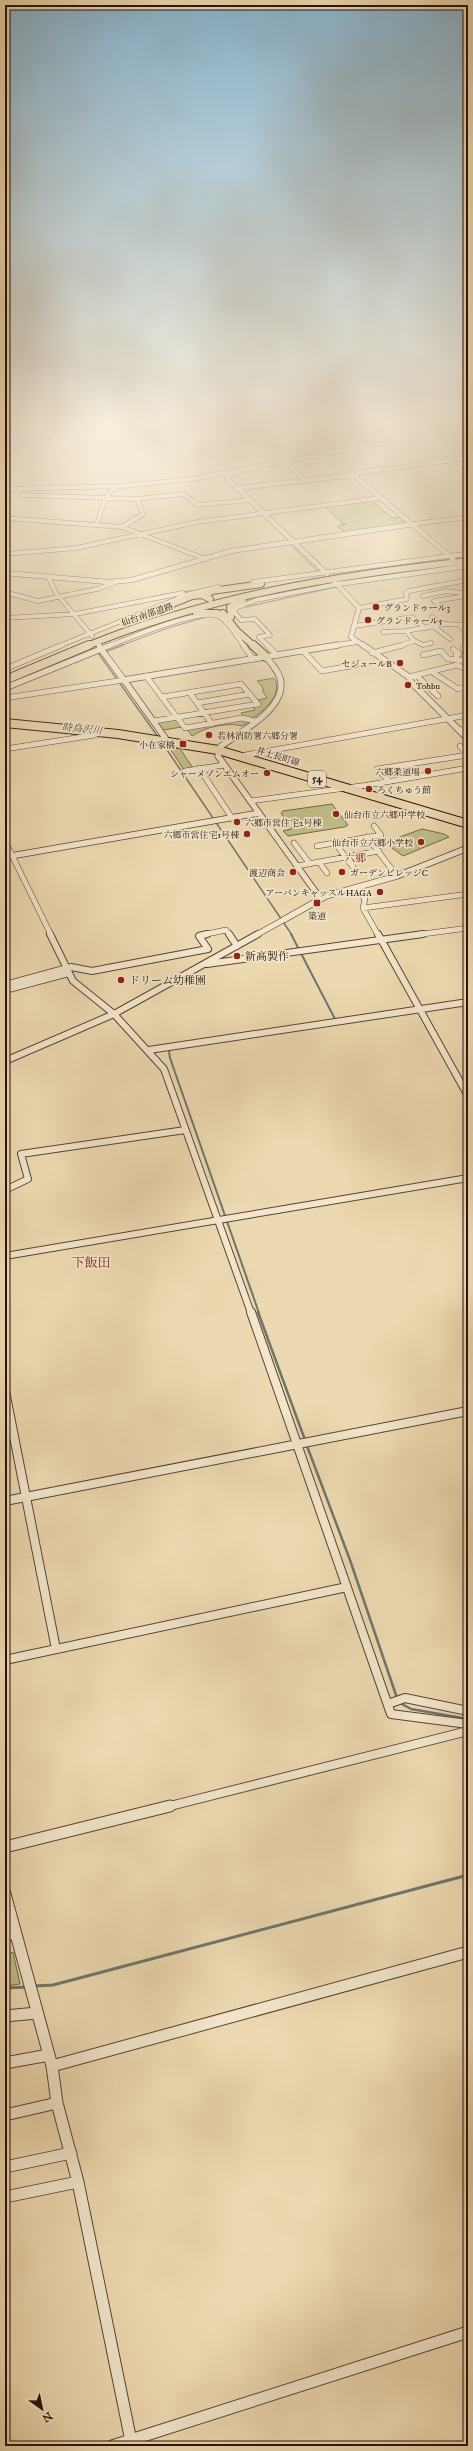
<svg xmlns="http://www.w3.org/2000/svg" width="473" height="2451" viewBox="0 0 473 2451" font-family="'IM FELL Great Primer','Noto Serif JP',serif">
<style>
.green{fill:#bfbd87;stroke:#746747}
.water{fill:#9ab9b2;stroke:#6d766e}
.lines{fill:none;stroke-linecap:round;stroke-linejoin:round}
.shore{stroke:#62655c;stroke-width:1}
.stream-far4{stroke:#6d766e;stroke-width:1}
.stream-far3{stroke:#6d766e;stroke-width:1.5}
.stream-far2{stroke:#6d766e;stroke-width:2}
.stream-far1{stroke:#6d766e;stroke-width:2.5}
.stream{stroke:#6d766e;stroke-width:3}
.minor-far4-casing{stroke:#5a4332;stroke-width:5}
.minor-far3-casing{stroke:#5a4332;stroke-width:6}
.minor-far2-casing{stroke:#5a4332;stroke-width:8}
.minor-far1-casing{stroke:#5a4332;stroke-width:10}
.minor-casing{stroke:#5a4332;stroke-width:13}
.tertiary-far1-casing{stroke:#5a4332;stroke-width:5.5}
.tertiary-casing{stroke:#5a4332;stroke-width:7}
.primary-casing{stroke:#291107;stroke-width:10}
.motorway-far1-casing{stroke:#291107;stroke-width:8}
.motorway-casing{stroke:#291107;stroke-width:10}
.minor-far4{stroke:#f3e6cc;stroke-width:4}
.minor-far3{stroke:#f3e6cc;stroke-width:5}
.minor-far2{stroke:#f3e6cc;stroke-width:6}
.minor-far1{stroke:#f3e6cc;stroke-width:8}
.minor{stroke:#f3e6cc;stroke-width:11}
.tertiary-far1{stroke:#f3e6cc;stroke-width:4.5}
.tertiary{stroke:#f3e6cc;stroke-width:5.5}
.primary{stroke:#edd9b1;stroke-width:8}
.motorway-far1{stroke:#edd9b1;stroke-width:6}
.motorway{stroke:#edd9b1;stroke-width:8}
.poi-dot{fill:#8f2418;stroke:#f3e6cc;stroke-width:1.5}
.labels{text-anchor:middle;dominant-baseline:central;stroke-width:3.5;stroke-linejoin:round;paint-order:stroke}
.far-poi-label{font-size:9px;fill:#291107;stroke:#f3e6cc;text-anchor:start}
.far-street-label{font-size:9px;fill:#291107;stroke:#f3e6cc}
.far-water-label{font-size:10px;font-style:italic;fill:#514c43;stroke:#f3e6cc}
.shield{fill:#f3e6cc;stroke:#665142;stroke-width:1}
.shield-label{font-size:10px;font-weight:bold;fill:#291107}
.far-quarter-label{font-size:11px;fill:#7a1f14;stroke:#f3e6cc}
.poi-label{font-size:11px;fill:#291107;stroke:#f3e6cc;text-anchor:start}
.quarter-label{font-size:13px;fill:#7a1f14;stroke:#f3e6cc}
</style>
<rect width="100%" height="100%" fill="#edd9b1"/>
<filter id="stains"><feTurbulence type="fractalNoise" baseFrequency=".005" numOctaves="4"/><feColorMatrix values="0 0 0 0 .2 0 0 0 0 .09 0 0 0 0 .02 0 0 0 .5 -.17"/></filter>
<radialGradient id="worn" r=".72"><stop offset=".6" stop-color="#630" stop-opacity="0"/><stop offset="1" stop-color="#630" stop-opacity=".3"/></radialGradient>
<!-- green -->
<path class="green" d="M371 500 392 518 400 517 408 524 345 533 337 526 346 524 342 523 324 506Z
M274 678C284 694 264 710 253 718L244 717 241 713 255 710 252 706 261 704 258 700 267 698 262 690 264 689 257 681Z
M176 719 182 727 163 730 157 722Z
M242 719 249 722 242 726C227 722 205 727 192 736L187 729Z
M167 744 178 746 193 768 184 770Z
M332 804 348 825 344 827 288 836 283 831 291 829 281 813 283 811Z
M422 829 444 834 449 837 403 856 388 845 397 838Z
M13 1952 20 1984 5 1986V1955Z"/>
<!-- water -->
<path class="water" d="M5 424H113C76 430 41 443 5 452Z"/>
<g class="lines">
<!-- shore -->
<path class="shore" d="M5 436 51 424
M5 443 74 424
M5 448 93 424"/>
<!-- stream-far4 -->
<path class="stream-far4" d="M290 544 317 571
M182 592 197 590
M143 599 166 594
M246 607 336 587
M120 646 168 628 206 617"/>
<!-- stream-far3 -->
<path class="stream-far3" d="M123 645 99 654 158 737
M163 744 292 935"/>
<!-- stream-far2 -->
<path class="stream-far2" d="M291 934 336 1021
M172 1049 169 1051 170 1058 259 1313"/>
<!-- stream-far1 -->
<path class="stream-far1" d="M258 1312 305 1440
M307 1446 350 1560 397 1698
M400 1703 411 1709 468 1719"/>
<!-- stream -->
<path class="stream" d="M34 1986 53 1985 468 1875
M5 1988 27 1987"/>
<defs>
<path id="minor-far4" d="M420 440 468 476
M287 462 305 480
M349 474 468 458
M5 489 122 486 192 479 371 445 468 434
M21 495 137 499
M5 518 122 527 206 559
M97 524C101 513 105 490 118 487
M414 524 468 517
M122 527 143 514 137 499 184 494 197 505 250 500
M5 554 76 548 197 522 379 498
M48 576 56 593 92 636
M253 582 449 556
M8 593 38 601 97 589 117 582
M423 596 447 591 462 593
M440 606 434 601 466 596
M359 608 407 599 406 593 409 591 468 580
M432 617 442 624
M5 618 75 614 183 593
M355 626 412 617 425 628
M433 626 450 639
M461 626 468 636
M383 632 406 631
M413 640 423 645 431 643
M98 644 99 646
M59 646 189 594 219 587
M109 646C129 638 199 608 218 616 228 620 237 637 244 646
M268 646 259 637 270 635 255 619 241 620 234 612 236 608 256 600 338 584
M399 646 414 641 406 631 445 624 468 625"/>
<path id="minor-far3" d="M99 645 101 649 111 645
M243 645 253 659
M267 645 277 655
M463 648 468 652
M453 649 459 654 456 655 457 659
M303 651 322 671 356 665
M372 653 403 645
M423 655 441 651 448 659 460 660
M468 659 458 661 457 665 468 670
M5 669 62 645
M432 672 458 689 468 686
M146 676 185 728 242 718 255 721
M417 676 438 696
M409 677 457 665
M190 693 212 724
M468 696 466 697 468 699
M162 697 241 684 258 704
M5 698 124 680
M197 703 250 694
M154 721 258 704
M459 730 468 729
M460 746 468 755
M5 749 95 735 97 732
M240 756 468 715
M199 768 232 818
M185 771 224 765
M389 781 377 769 468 755
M250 801 368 785 468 768
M367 837 397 876
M5 841 51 935
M294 843 310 864
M335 843 353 867
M317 846 381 835 374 826
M319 862 327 873
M297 866 379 851
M355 888 365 899 363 908 468 894
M363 908 378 935
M202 935 226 930 230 935
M256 935 285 919
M415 935 468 928"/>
<path id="minor-far2" d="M50 934 73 981 114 1014 164 1069 251 1313
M229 934 237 946
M378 934 468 1096
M207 964 423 934
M5 985 71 967 92 971 208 949 199 936 207 934
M5 990 69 973
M149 1050 468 1002
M5 1061 114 1014 258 934
M5 1190 28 1179 21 1154 185 1130
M5 1256 468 1178"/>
<path id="minor-far1" d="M251 1312 391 1714 468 1724
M5 1391 56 1649
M5 1501 468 1411
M5 1660 347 1587
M388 1704 405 1698 468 1711
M166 1807 468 1731"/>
<path id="minor" d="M5 1847 170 1806
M5 1894 52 2066 57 2103 78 2182 132 2446
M5 1936 15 1932
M5 2016 37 2013
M5 2063 49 2055
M52 2066 468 1952
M5 2115 57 2103
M5 2167 71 2153
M5 2197 78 2182
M112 2446 468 2332"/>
<path id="tertiary-far1" d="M244 470 228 476V479L327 574
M237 488 354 475 453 559
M449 556 468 554
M5 573 108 582 132 580 231 551 414 524
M334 581 359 608 351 637 364 646
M338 584 468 566
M332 646 356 642"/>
<path id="tertiary" d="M363 645 409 677 411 682 468 739
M266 657C272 664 281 674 281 684 282 711 239 733 220 747L218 756 320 898
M5 688 101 649 124 680
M168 742 124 680 338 645
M5 857 259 813
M285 919 326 896 397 876 468 848"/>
<path id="primary" d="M5 723 118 734 218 750 468 824"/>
<path id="motorway-far1" d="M204 596 212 591 261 584
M196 613H218L227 618
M223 613 237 631 254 646
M231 617 230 607 243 601
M130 621 192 596 202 595 210 599
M87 646C209 596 337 575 468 561"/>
<path id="motorway" d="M253 645 266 657
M5 680 89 645"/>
</defs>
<!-- minor-far4 casing -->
<use href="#minor-far4" class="minor-far4-casing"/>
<!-- minor-far3 casing -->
<use href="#minor-far3" class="minor-far3-casing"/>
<!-- minor-far2 casing -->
<use href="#minor-far2" class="minor-far2-casing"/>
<!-- minor-far1 casing -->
<use href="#minor-far1" class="minor-far1-casing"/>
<!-- minor casing -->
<use href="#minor" class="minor-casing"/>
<!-- tertiary-far1 casing -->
<use href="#tertiary-far1" class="tertiary-far1-casing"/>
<!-- tertiary casing -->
<use href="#tertiary" class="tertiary-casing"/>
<!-- primary casing -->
<use href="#primary" class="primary-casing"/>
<!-- motorway-far1 casing -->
<use href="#motorway-far1" class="motorway-far1-casing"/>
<!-- motorway casing -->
<use href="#motorway" class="motorway-casing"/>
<!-- minor-far4 -->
<use href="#minor-far4" class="minor-far4"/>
<!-- minor-far3 -->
<use href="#minor-far3" class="minor-far3"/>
<!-- minor-far2 -->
<use href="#minor-far2" class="minor-far2"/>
<!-- minor-far1 -->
<use href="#minor-far1" class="minor-far1"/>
<!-- minor -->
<use href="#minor" class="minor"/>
<!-- tertiary-far1 -->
<use href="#tertiary-far1" class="tertiary-far1"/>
<!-- tertiary -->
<use href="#tertiary" class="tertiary"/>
<!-- primary -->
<use href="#primary" class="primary"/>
<!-- motorway-far1 -->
<use href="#motorway-far1" class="motorway-far1"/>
<!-- motorway -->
<use href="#motorway" class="motorway"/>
</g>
<!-- sky -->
<linearGradient id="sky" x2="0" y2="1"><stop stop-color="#89b6d2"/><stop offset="0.55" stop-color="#f7eedc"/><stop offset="1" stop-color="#f7eedc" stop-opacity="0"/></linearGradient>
<rect width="473" height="767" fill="url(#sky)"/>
<!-- markers -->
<g class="poi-dot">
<circle cx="376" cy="607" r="4"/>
<circle cx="368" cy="620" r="4"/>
<circle cx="400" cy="663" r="4"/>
<circle cx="408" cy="685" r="4"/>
<circle cx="209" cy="735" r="4"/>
<rect x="179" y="740" width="8" height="8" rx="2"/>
<circle cx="428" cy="771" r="4"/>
<circle cx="267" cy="773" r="4"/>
<circle cx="369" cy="789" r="4"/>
<circle cx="336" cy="814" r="4"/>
<circle cx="237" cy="822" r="4"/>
<circle cx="247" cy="834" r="4"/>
<circle cx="421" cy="842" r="4"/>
<circle cx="293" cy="872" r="4"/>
<circle cx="342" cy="872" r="4"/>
<circle cx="380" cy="892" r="4"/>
<rect x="313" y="899" width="8" height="8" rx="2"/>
<circle cx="237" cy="956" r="4"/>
<circle cx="121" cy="980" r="4"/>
</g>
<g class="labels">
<!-- far-poi labels -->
<g class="far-poi-label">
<text x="384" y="607">グランドゥール3</text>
<text x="376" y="620">グランドゥール5</text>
<text x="392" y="663" text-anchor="end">セジュールB</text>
<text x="416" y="685">Tohbu</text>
<text x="217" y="735">若林消防署六郷分署</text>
<text x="175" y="744" text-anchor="end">小在家橋</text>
<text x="420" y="771" text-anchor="end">六郷柔道場</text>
<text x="259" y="773" text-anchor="end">シャーメゾンエムオー</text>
<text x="377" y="789">ろくちゅう館</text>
<text x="344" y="814">仙台市立六郷中学校</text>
<text x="245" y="822">六郷市営住宅2号棟</text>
<text x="239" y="834" text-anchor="end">六郷市営住宅1号棟</text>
<text x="413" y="842" text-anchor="end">仙台市立六郷小学校</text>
<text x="285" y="872" text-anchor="end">渡辺商会</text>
<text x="350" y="872">ガーデンビレッジC</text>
<text x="372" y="892" text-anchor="end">アーバンキャッスルHAGA</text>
<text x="317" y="915" text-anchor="middle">築道</text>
</g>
<!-- far-street labels -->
<g class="far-street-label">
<text transform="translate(147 614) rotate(-19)">仙台南部道路</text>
<text transform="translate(278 756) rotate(17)">井土長町線</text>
</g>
<!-- far-water labels -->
<g class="far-water-label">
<text transform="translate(82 729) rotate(6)">時鳥沢川</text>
</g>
<!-- shield labels -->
<rect class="shield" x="308" y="771" width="18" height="16" rx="3"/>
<g class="shield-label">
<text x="317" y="779">54</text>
</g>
<!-- far-quarter labels -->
<g class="far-quarter-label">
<text x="355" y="858">六郷</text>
</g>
<!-- poi labels -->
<g class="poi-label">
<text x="245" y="956">新高製作</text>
<text x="129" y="980">ドリーム幼稚園</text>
</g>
<!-- quarter labels -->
<g class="quarter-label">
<text x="91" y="1263">下飯田</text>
</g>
</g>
<!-- margin -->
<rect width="473" height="2451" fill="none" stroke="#edd9b1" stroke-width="20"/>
<rect x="6" y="6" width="461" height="2439" fill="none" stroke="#291107" stroke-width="2"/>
<rect x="10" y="10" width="453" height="2431" fill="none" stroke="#291107"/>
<!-- north arrow -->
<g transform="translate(42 2409) rotate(147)" stroke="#f3e6cc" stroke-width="3" paint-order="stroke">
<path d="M0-3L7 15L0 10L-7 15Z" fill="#291107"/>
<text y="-6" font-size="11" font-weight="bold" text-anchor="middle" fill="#291107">N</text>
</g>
<rect width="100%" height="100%" filter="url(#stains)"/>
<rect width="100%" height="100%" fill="url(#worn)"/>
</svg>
